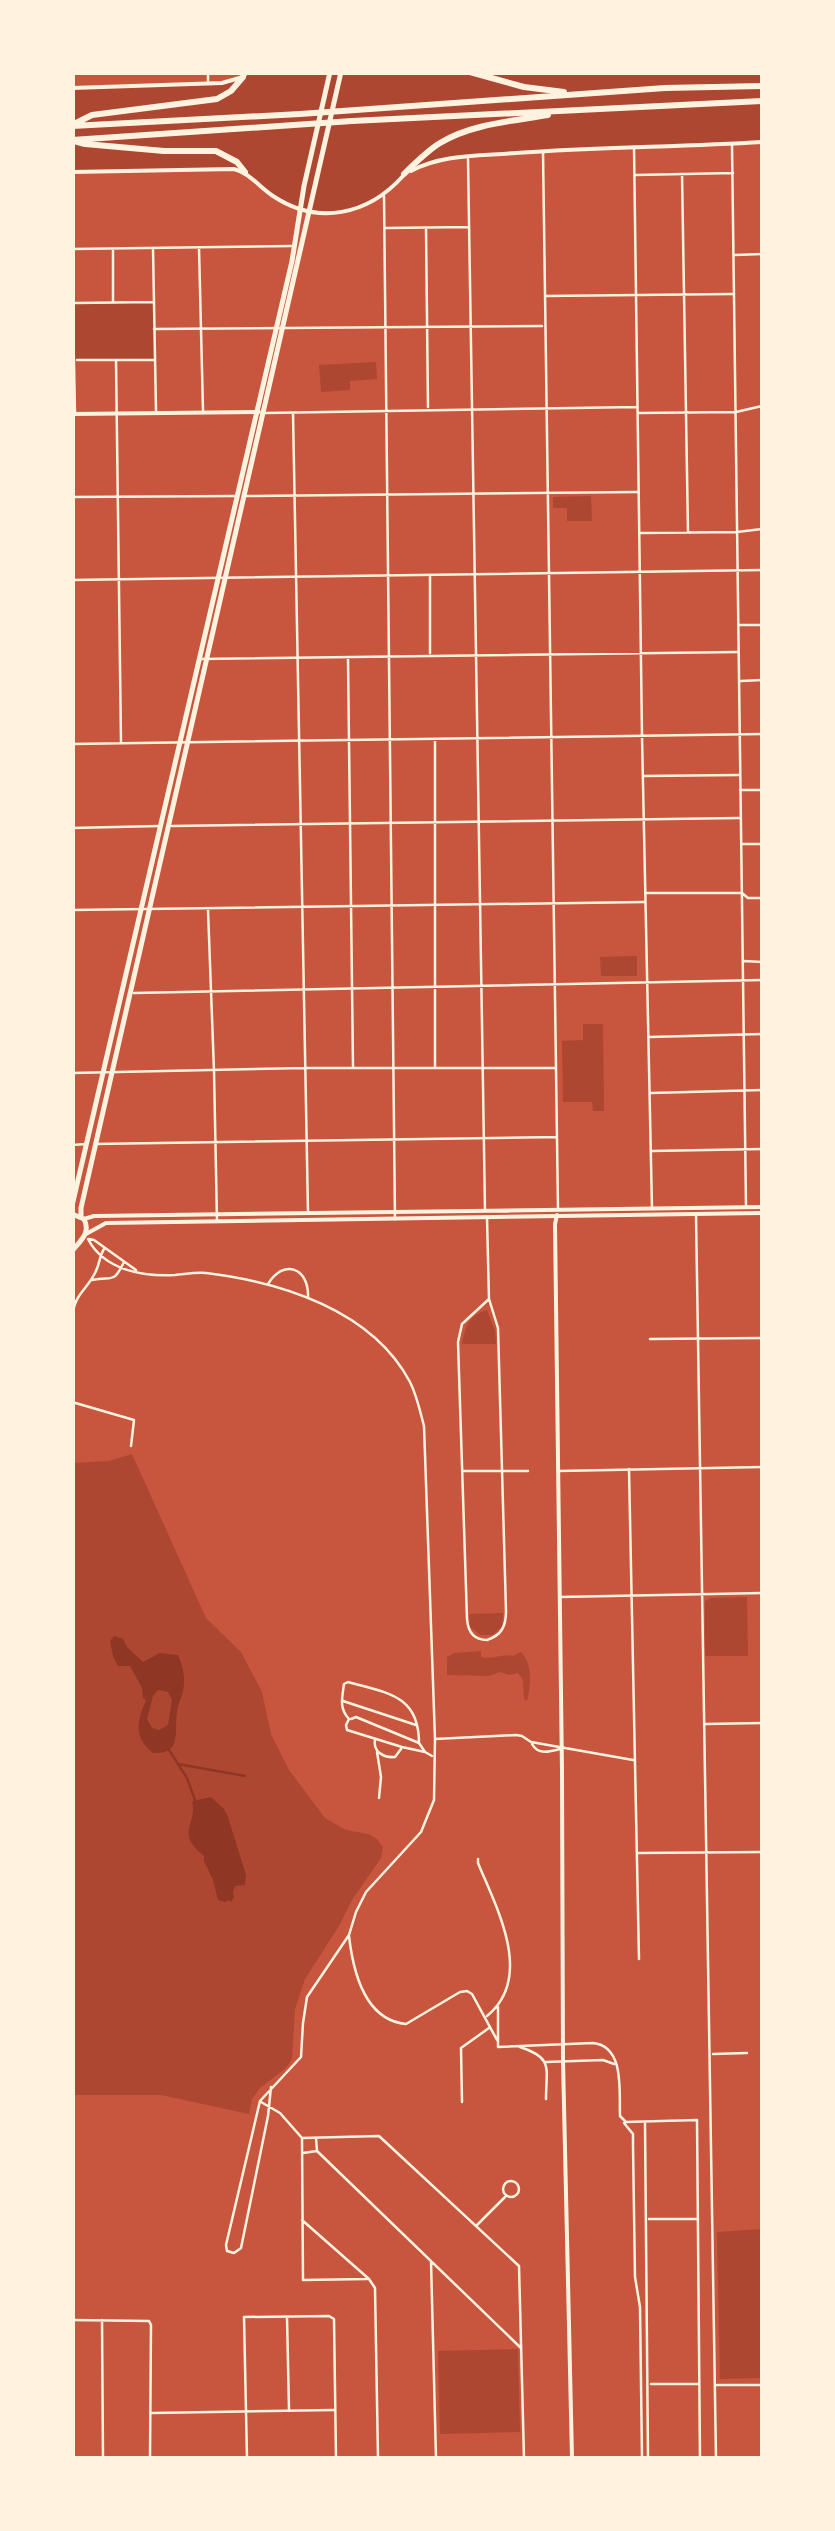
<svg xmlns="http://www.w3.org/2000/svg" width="835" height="2531" viewBox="0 0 835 2531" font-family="'Noto Sans',sans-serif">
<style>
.green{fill:#ae4732}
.water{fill:#8f3625;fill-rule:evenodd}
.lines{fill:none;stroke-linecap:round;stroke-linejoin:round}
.stream{stroke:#8f3625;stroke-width:2.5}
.pedestrian{stroke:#fff3e0;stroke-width:2.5}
.minor{stroke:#fff3e0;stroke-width:2.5}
.tertiary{stroke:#fff3e0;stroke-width:4}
.secondary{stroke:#fff3e0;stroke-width:4}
.primary{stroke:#fff3e0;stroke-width:5}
.motorway{stroke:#fff3e0;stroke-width:6}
</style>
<rect width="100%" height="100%" fill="#c8553d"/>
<!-- green -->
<path class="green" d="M247 72 762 73V142L634 146 437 161 404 174 384 196 365 206 343 212 304 210 270 194 245 172 234 169 73 172 72 88 208 84 234 80Z
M154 302 155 360H74L73 303Z
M376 362 377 379 350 381V390L321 392 319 365Z
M591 496 592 521H567V508H553V497Z
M637 956V976H601L600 957Z
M583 1024H603L604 1111H593L592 1102H563L562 1041 583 1040Z
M487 1310 495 1331 496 1344H462C465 1327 469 1315 487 1310Z
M132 1454 206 1618 241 1652 262 1692 271 1734 289 1770 325 1818 346 1830 368 1834 377 1839 383 1847 381 1858 352 1900 339 1926 305 1979 295 2009 292 2059 286 2068 260 2088 252 2099 249 2114 161 2095H73V1463L109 1461Z
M747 1597 748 1656H705V1601L711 1598Z
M503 1613 502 1626 493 1635H480L470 1627 469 1614Z
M481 1651V1657C493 1660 502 1653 513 1656L521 1652C533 1665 531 1684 527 1701L524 1699 523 1680 518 1673 509 1675 500 1672 489 1676 447 1675V1657L454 1653Z
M762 2229V2378L720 2379 717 2232Z
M518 2349 520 2432 440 2434 438 2351Z"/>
<!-- water -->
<path class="water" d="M114 1636 123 1639 127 1647 143 1662 160 1653 178 1655C184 1669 186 1681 182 1695 181 1698 177 1709 177 1711 174 1730 183 1755 153 1753 132 1736 138 1720 146 1700L143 1698 142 1688 130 1666H118L113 1656 110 1641ZM158 1690 168 1692 172 1700 168 1725 159 1730 152 1728 147 1719 153 1696Z
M211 1797 224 1809 228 1817 246 1875 245 1885 235 1886 233 1892 234 1897 231 1902 229 1900 225 1902 218 1900 213 1880 204 1861V1856C174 1833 198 1825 192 1801Z"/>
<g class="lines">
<!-- stream -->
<path class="stream" d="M169 1750 187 1778 195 1800
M178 1764 245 1776"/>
<!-- pedestrian -->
<path class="pedestrian" d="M735 255 762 254"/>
<!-- minor -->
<path class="minor" d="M72 77 75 72
M208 82V72
M732 145 746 1207
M634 147 642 736 652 1209
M543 152 558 1209
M468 159 485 1210
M682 174 688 532
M636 175 733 173
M384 196 395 1219
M386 228 468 227
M426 228 428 407
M199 248 203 410
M72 249 291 246
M113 249V301
M153 249 156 411
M72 268 75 413
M545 296 732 294
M76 303 153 302
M154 329 542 326
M77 360H153
M116 360 121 742
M265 413 637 407
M293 413 308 1212
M639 413 736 412 762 406
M245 496 637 492
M72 497 237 496
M641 533 737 532 762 529
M430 576V653
M72 580 762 570
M739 625H762
M200 659 737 652
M348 659 353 1066
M741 681 762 680
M435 741V1068
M72 744 762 734
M643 776 739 775
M740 790H762
M172 826 739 818
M72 828 159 826
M743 844H762
M647 893H742L748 898H762
M72 910 644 902
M208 910 214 1071 217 1221
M744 961 762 962
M134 993 762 980
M650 1037 762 1034
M72 1073 305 1068H556
M651 1093 762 1090
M95 1144 557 1137
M72 1145 87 1144
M652 1151 762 1149
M696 1215C702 1630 711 2044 716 2458
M487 1218 489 1299 498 1328 506 1611C506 1626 502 1635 487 1640 474 1640 468 1632 467 1619L458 1342 462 1324 489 1299
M88 1239C104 1270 143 1277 175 1275 186 1274 196 1272 206 1273 281 1282 372 1310 410 1382 417 1396 420 1411 424 1426L435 1739 434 1800 421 1832 366 1892 356 1912 349 1935 307 1997 303 2023 301 2057 260 2101 226 2245 227 2251 234 2253 241 2248 268 2116 271 2087
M89 1239 94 1240 136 1270
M92 1280C114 1276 113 1284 124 1262
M268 1284C284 1258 309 1268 308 1297
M72 1317C75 1293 86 1291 95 1273 100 1264 99 1257 104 1249
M650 1339 762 1338
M72 1402 134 1420 131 1446
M629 1469 639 1959
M463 1471H528
M559 1471 762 1467
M560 1597 762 1593
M343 1701 416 1725
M351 1719 356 1717 419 1743 425 1752 432 1756
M706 1724 762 1723
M435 1739 516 1735 522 1736 531 1742 633 1760
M375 1740C373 1752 384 1758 395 1757L401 1749
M419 1743C419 1695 387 1693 348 1682L344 1684C342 1699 339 1708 349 1719L346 1725 347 1730 402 1747 425 1752
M532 1744C538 1755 549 1752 560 1749
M377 1752 381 1777 379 1798
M639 1853 762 1852
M478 1859V1863C496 1907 535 1977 487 2016
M349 1936C353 1971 364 2020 406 2024L460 1992 467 1991 472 1994 497 2040
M498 2007V2047L593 2043C625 2046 619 2092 620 2116L626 2122 697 2120 700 2458
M520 2047C554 2058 546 2068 546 2099
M713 2054 747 2053
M546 2062 603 2060 614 2064
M261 2102 280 2113 302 2138
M462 2102 461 2048 489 2028
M645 2122 648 2458
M624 2123 633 2134V2146L635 2277 640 2307 642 2458
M302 2138 379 2136 519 2266 524 2458
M302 2138 303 2280 367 2279
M317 2151 521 2348
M303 2153 317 2151 316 2138
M503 2189a8 8 0 1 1 16 0a8 8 0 1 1-16 0Z
M649 2219H696
M302 2220 369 2279 375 2288 378 2458
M476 2226 505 2197
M431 2261 436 2458
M287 2317 289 2409
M72 2320 149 2321 151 2325 150 2458
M102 2320 103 2458
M651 2384H698
M717 2385H762
M152 2413 334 2410
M247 2458 244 2317 329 2316 334 2319 336 2458"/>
<!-- tertiary -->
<path class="tertiary" d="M72 414 259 412
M557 1215 555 1224 562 1772 563 2061 572 2458"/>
<!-- secondary -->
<path class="secondary" d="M72 88 222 83 243 77 247 72
M411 171C442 154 482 156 516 153 598 147 680 147 762 142
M72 172 234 169C250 173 259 187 273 196 318 226 368 215 403 176
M84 1219 94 1216 762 1207
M86 1234 106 1223 762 1213"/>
<!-- primary -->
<path class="primary" d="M72 1206 292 261 304 186 330 72
M72 1214 84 1219C91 1233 81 1240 72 1251
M81 1217V1208L341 72"/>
<!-- motorway -->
<path class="motorway" d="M470 72 524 87 564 92
M76 123 92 115 217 99 231 91 243 77
M72 126 300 114 665 88 762 86
M72 140 352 121 762 101
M74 141 85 144 164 151H216L237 162 245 172
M404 174C415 163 427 151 440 143 471 124 513 121 548 115"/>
</g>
<!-- border -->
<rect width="835" height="2531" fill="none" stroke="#fff3e0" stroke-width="150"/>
</svg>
